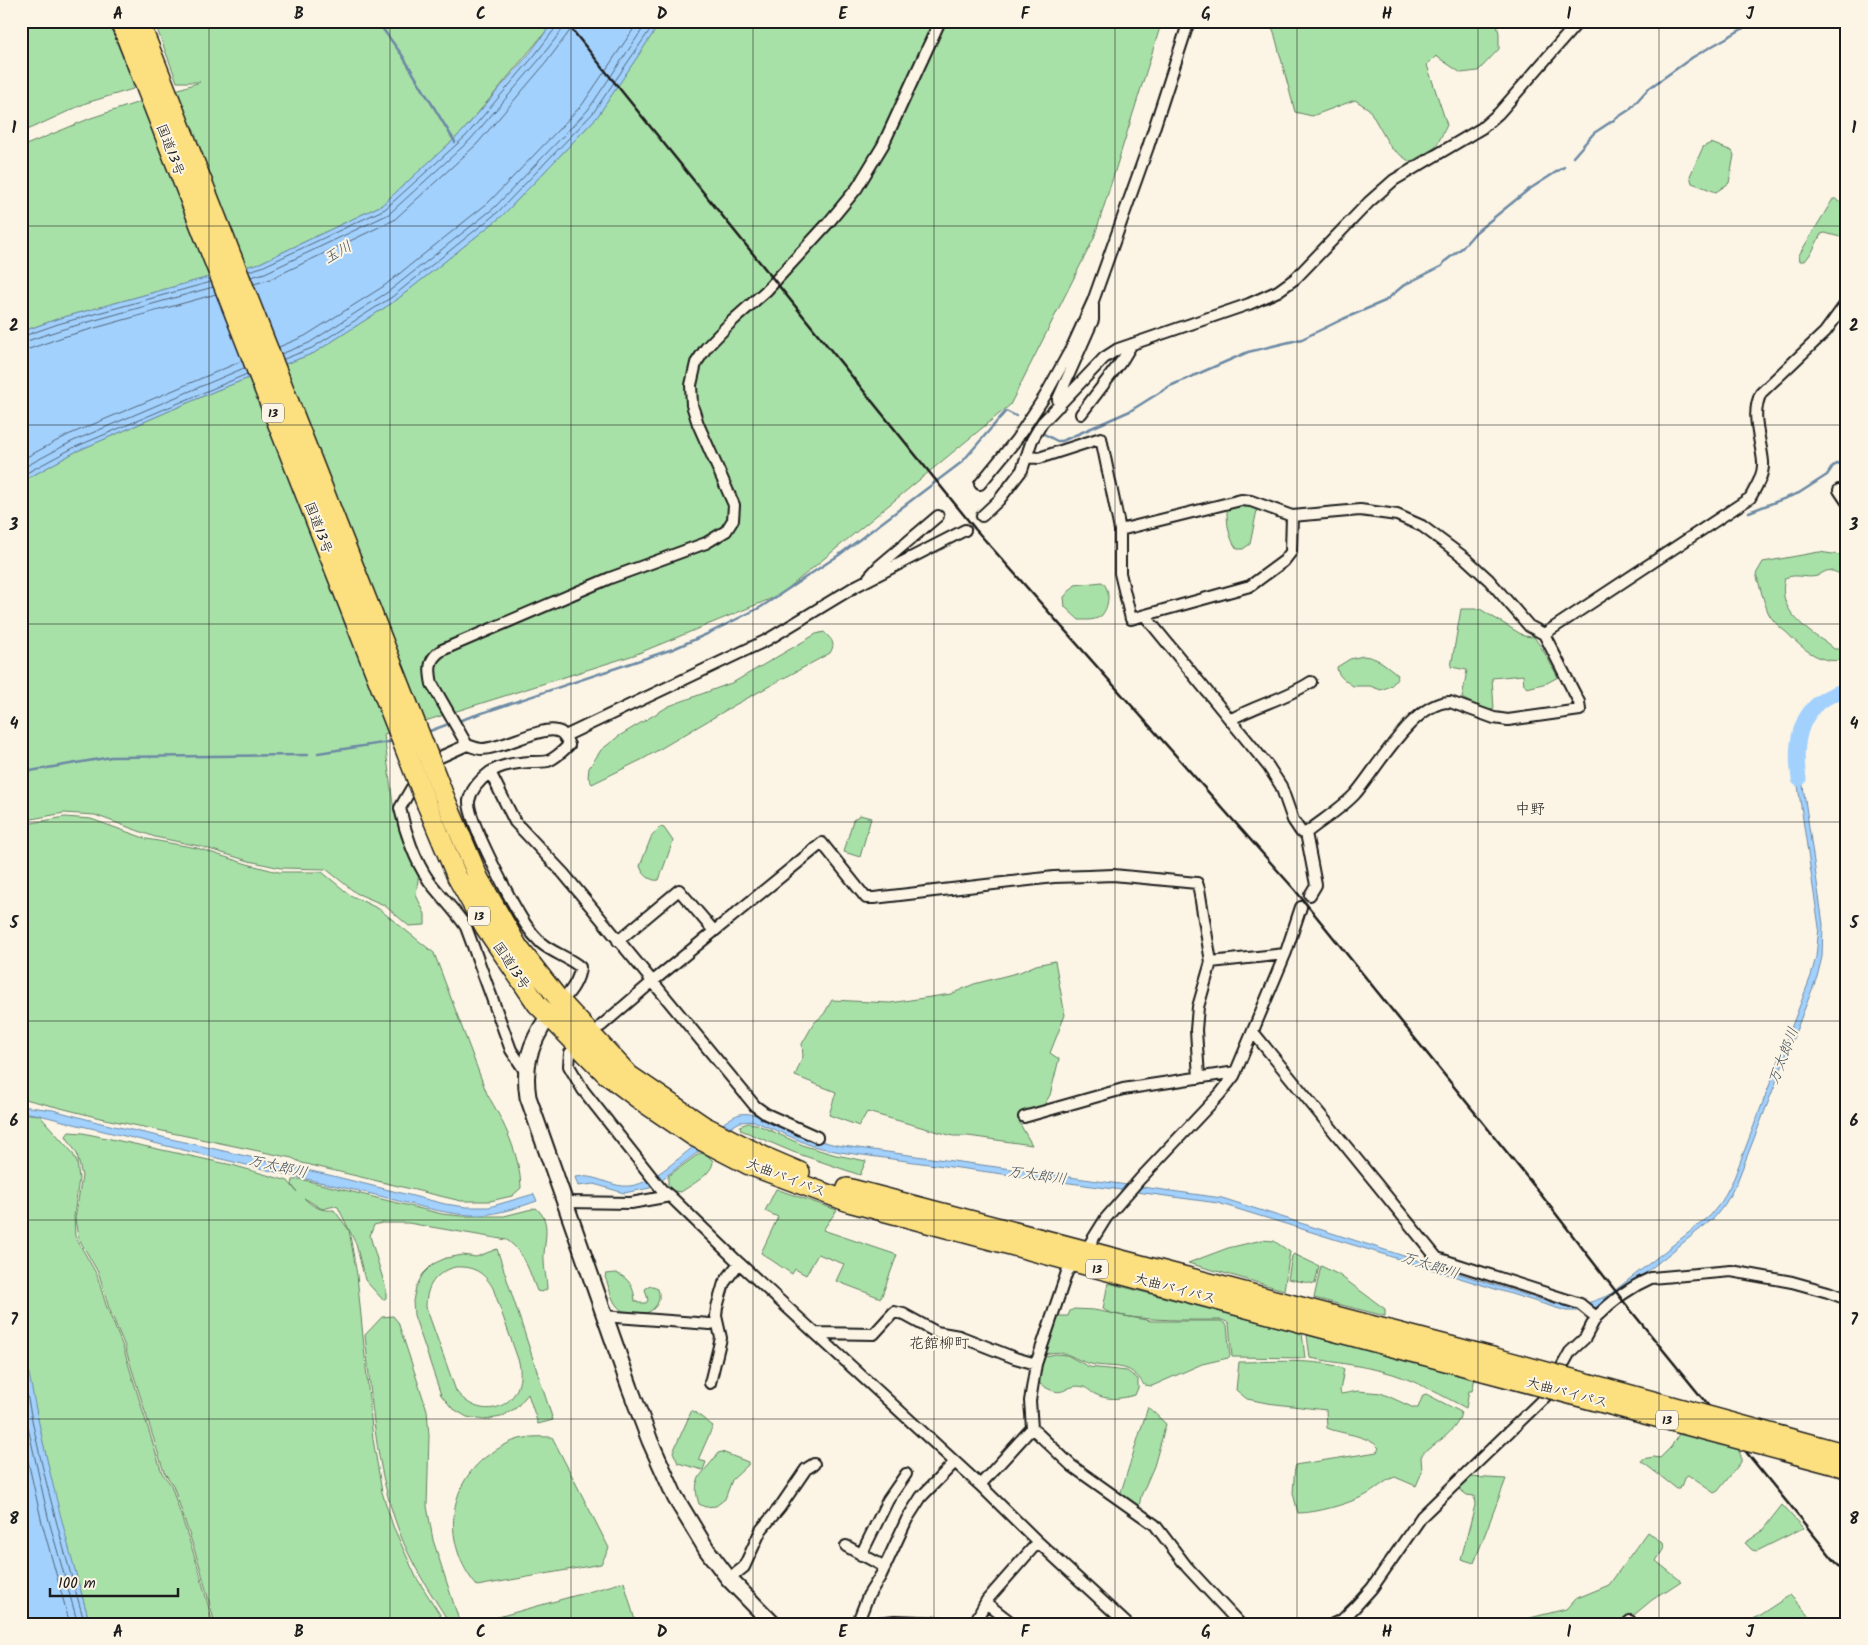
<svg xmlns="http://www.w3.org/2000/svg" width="1868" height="1645" viewBox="0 0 1868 1645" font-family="Kalam,'Klee One',sans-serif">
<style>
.green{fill:#a8e1a7;stroke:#627e62;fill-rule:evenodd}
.water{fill:#a2d1fe;stroke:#6c89a4}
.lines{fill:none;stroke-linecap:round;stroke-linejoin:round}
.shore{stroke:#526476;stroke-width:1}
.stream{stroke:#6c89a4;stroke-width:2.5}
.river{stroke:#a2d1fe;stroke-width:15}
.street-tunnel{stroke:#dad4c7;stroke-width:10;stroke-dasharray:10 5;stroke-linecap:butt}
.street-casing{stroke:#1c1c1c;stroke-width:14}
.secondary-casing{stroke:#1c1c1c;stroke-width:19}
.highway-casing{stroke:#1c1c1c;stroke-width:22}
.street{stroke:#fcf5e5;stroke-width:10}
.secondary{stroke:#fcf5e5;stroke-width:15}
.highway{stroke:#fce080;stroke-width:19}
.rail{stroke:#1c1c1c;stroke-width:2.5}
.highway-bridge-casing{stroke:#1c1c1c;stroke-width:22;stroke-linecap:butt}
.highway-bridge{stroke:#fce080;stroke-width:19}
.grid{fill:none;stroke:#1c1c1c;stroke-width:1;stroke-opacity:0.55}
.labels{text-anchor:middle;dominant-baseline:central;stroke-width:4;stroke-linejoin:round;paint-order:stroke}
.shield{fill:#fcf5e5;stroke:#5f5d58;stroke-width:1}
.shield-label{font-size:12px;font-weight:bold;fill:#1c1c1c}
.street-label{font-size:14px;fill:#1c1c1c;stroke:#fcf5e5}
.water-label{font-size:15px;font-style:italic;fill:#445260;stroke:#fcf5e5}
.neighbourhood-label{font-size:15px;fill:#1c1c1c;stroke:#fcf5e5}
.neatline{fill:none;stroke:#1c1c1c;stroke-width:2}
.grid-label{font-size:16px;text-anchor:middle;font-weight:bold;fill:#1c1c1c}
</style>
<rect width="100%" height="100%" fill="#fcf5e5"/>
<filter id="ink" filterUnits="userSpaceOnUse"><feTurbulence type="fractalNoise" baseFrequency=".02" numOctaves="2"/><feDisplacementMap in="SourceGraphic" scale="10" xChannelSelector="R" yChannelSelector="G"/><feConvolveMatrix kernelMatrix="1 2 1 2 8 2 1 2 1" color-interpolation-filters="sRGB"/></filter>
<g filter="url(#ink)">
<!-- green -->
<path class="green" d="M33 21H108L133 82V89L86 103 21 133V27Z
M154 21H549L552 24 462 132 382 205 260 263 57 319 21 332V147L91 118 200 82H177Z
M663 21H1162L1094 238 1010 405 780 595 634 655 384 734 393 804 401 837 419 872 416 895 425 914V925L409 926 384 905 356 893 326 869 281 868 249 861 199 846 155 837 95 815 64 813 21 821V482L75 452 215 391 314 353 395 301 502 216 597 117 656 29Z
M1269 21H1496L1499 33V49L1478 71 1461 73 1436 56 1427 65 1447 125 1436 147 1410 162 1391 148 1369 109 1355 100 1312 116 1295 112 1274 32Z
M1711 143 1732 151 1734 155 1729 183 1716 192 1692 183 1690 176 1703 147Z
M1833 199H1836L1843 204C1846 217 1846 225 1840 237L1825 233 1821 234 1812 252 1805 261H1800L1799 255Z
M1252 503 1257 510 1250 544 1243 549H1237C1228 537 1227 523 1227 509L1231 506Z
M1819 552 1847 556V575C1840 576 1838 572 1832 571 1826 569 1822 574 1817 576 1807 579 1796 573 1785 578 1779 602 1791 615 1809 631 1817 638 1826 641 1834 649H1847V659C1821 666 1803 649 1786 632 1779 627 1771 619 1768 612 1763 600 1760 586 1756 574L1763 562Z
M1102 582C1111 589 1109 607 1102 615 1096 621 1086 620 1079 620L1065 607 1064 597 1075 585Z
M1461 609H1480L1524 636 1534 637 1543 650 1558 677 1547 683 1527 688 1524 685 1523 675 1492 678 1494 709 1488 711 1480 708 1462 698 1467 670 1451 667Z
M824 632C832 640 836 643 830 653L733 706 643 759 592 784 588 777 589 768 601 750 619 736 669 706 734 682 816 634Z
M1363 656C1378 657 1387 666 1398 675 1396 684 1389 687 1381 690L1370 686H1353C1346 681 1337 676 1337 667L1350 659Z
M860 815 871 818 860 857 844 852 853 820Z
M65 817 91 819 147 839 197 848 247 864 278 872H322L350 895 379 909 434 953 487 1094C504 1122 520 1155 521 1188L512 1196 490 1201H461L302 1163 292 1158 100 1118 21 1098V825Z
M660 827 664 828 673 841 659 880C651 882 642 874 640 866L652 835Z
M1055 961 1065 1015 1050 1053 1059 1059 1050 1095 1044 1105 1021 1114 1020 1124 1032 1145 968 1136H953L867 1112 859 1126 829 1115 836 1092 795 1076 803 1056 802 1044 814 1023 824 1014 832 1000 890 1003 951 994 974 984 1020 972 1036 965Z
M21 1113 39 1115 72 1152 77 1162 79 1178 74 1216 75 1236 97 1275 106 1305 123 1347 162 1473 171 1485 198 1567 213 1624H90L60 1519 30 1385 21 1328Z
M748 1123 756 1124 805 1146 836 1155 866 1161 860 1175 793 1152 741 1130 740 1126Z
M69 1132 83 1133 232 1165 288 1181 297 1192 292 1185 293 1180 300 1179 442 1214 461 1216H504L536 1208C553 1222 543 1242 544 1261 544 1270 547 1279 547 1289L542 1292 537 1291C529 1271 525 1253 507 1240L408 1223H382L374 1225 370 1236 386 1289V1298L383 1300 365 1280 356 1244 338 1207 335 1206 322 1209 304 1198C313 1207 321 1211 334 1210L349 1230 357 1275 373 1439 382 1492 393 1526 416 1577 446 1624H215L200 1567 173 1485 164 1472 124 1344 109 1308 99 1274 78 1237 75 1219 82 1176 77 1154 66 1136Z
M700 1153 707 1155 713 1161C713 1174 691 1185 681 1192L674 1191 668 1185V1176Z
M776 1189 837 1210 823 1230 897 1255 881 1298 836 1281 844 1264 818 1254 806 1275 795 1269 792 1274 761 1253 778 1217 765 1211Z
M1262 1240 1274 1241 1290 1252 1284 1290 1188 1263 1228 1248Z
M497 1249 553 1420 538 1424 528 1394 516 1408 501 1417 484 1420 467 1417 452 1408 441 1395 414 1315 413 1301 416 1287 423 1274 433 1264 446 1258 463 1255 476 1257ZM455 1267C473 1266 484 1272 493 1288L519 1362C528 1405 483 1426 456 1391L426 1307C426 1286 435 1273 455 1267Z
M1294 1254 1319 1266 1315 1284 1288 1279 1292 1256Z
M1321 1266 1339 1275 1385 1309V1316L1314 1298Z
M616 1273C629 1278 634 1287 635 1301L639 1303H646L648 1300 645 1289 650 1286 658 1289C666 1313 631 1324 617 1306 611 1299 609 1286 605 1277L606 1274Z
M1108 1283 1302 1333 1305 1358 1232 1357 1229 1323 1222 1320C1200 1320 1118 1322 1103 1309Z
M1074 1309 1094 1310 1151 1321H1221L1227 1325 1230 1356 1228 1358 1202 1364 1152 1386 1144 1385C1140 1378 1134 1372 1127 1369 1116 1365 1102 1367 1091 1364 1073 1360 1067 1348 1046 1354L1043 1351 1054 1322 1058 1316H1068L1070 1311Z
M393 1316 398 1322 427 1410 429 1436 427 1506 433 1540 458 1617V1624H451L449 1622C430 1592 411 1564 399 1531 375 1468 372 1401 365 1335L382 1317Z
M1307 1335 1475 1378 1472 1391H1469L1466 1408C1443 1396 1418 1382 1393 1374 1366 1366 1337 1363 1310 1358Z
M1055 1354 1067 1355 1089 1367 1127 1371 1138 1379V1388L1135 1395C1120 1399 1107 1401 1093 1393 1090 1391 1087 1388 1084 1387 1063 1382 1067 1402 1040 1384L1039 1377 1043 1357Z
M1239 1362C1266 1362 1321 1358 1344 1369L1340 1391 1341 1394 1358 1391 1381 1393 1414 1408H1418L1423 1395 1426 1394 1461 1412C1459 1430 1436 1443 1423 1453L1421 1457 1422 1472 1416 1486 1395 1477C1383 1481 1375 1491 1364 1496 1347 1504 1317 1513 1298 1513L1293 1493 1295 1465 1377 1452 1379 1448C1369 1435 1341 1434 1327 1428L1326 1410 1267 1403 1247 1399 1236 1390Z
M1148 1407 1166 1424 1154 1466 1141 1496 1139 1507 1120 1495Z
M692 1410 713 1426 698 1460 706 1462 703 1470 678 1463 673 1452Z
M1680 1432 1737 1447 1741 1456V1462L1718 1491 1714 1493 1688 1475 1685 1476 1680 1489H1677L1641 1461 1642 1459 1654 1457 1660 1458 1671 1447Z
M552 1437 609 1548 601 1564 477 1586C442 1545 445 1482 493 1452 502 1446 514 1439 525 1438 533 1436 543 1437 552 1437Z
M722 1452 748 1462V1465L732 1480 725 1499 716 1506 705 1507 699 1504C690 1476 705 1474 718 1453Z
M1470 1477 1506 1479 1474 1563 1461 1559 1475 1505 1474 1496 1467 1495 1456 1487 1463 1481Z
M1782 1505 1803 1528 1757 1551 1752 1550 1745 1543 1761 1532Z
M1647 1532 1663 1543 1664 1548 1656 1561 1681 1581 1652 1600 1623 1624H1529L1530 1618 1566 1609 1575 1599 1609 1585Z
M624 1582 636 1624H492L491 1619Z
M1790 1595 1817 1624H1746Z"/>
<!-- water -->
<path class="water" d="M554 21H663L656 29 597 117 502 216 395 301 314 353 215 391 75 452 21 482V332L57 319 260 263 382 205 462 132 530 53Z
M1799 758 1823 924 1822 957 1817 977 1737 1182 1725 1204 1714 1218 1614 1298 1598 1307 1581 1311H1566L1218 1203 840 1152 812 1146 754 1121 740 1122 733 1126 650 1188 624 1193 594 1184 578 1186 575 1177C603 1173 616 1196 646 1181 669 1169 690 1148 711 1133 720 1126 730 1117 740 1114 745 1113 751 1114 756 1115L802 1136 836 1145 1222 1198 1548 1302C1576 1307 1583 1306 1609 1295L1710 1216 1722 1201 1734 1178 1811 976 1816 957 1819 927 1794 759Z
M21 1106 53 1110 101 1123 333 1176 445 1204 466 1207H489L534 1194 537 1201C520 1207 501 1213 482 1215 447 1217 399 1200 363 1192 274 1172 184 1150 95 1129 70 1124 46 1115 21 1112Z
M21 1328C37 1428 62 1526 90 1624H21Z"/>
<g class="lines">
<!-- shore -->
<path class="shore" d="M249 271 262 267 385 209 466 136 534 56 557 26 558 21
M251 277 265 273 389 214 470 140 539 60 562 30 564 21
M254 284 268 280 394 220 477 144 545 64 569 32 571 21
M21 337 58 324 211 282
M21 343 60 330 213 287
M279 347 305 336 384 286 489 202 582 105 639 21
M21 350 29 349 63 337 216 294
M281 354 309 343 388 292 494 208 588 110 648 21
M284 359 312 348 392 297 498 212 593 113 656 21
M21 460 68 435 242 361
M21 469 71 442 244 368
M21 476 73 448 247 374
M21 1360C35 1449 60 1537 85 1624
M21 1396 49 1521 78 1624
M21 1430 42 1523 70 1624"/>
<!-- stream -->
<path class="stream" d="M377 21 402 55 455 142
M1573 157 1594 133 1629 110 1648 89 1693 57 1756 21
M1044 434 1057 441H1062L1130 411 1170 386 1248 352 1302 339 1343 319 1385 301 1404 285 1442 266 1444 262 1462 248 1476 232 1528 190 1564 167
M1749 512 1799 493 1827 475 1833 466 1847 460
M461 720 673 649 707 634 761 607 839 555 962 462 1006 411 1016 416
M427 732 446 725
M318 753 395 741
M21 776 30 771 111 757 308 755"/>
<!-- river -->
<path class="river" d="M1799 779C1793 738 1801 701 1847 690"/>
<!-- street-tunnel -->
<path class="street-tunnel" d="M965 530 982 516"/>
<defs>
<path id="street" d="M1059 406 1058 399 1093 320V305
M1081 414 1123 359 1132 344
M1027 457 1039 458 1101 438 1120 530 1241 500 1251 501 1292 516 1360 510 1397 515 1422 526 1465 558 1489 580 1529 626 1544 634 1579 702 1580 710 1508 720 1494 718 1450 702C1414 701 1376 770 1355 794 1341 809 1322 820 1306 833
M980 484 1016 440 1045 396 1073 345 1093 301 1148 147 1189 21
M1839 490 1847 502
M982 516 999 500 1022 470 1032 440 1042 423 1104 358 1118 349 1249 304 1278 291 1296 278 1369 202 1394 180 1482 128 1499 113 1579 21
M1120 530V573L1131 619 1250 586 1284 561 1291 552 1292 516
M869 577 879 566 938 516
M1146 617 1268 766 1281 786 1293 820 1301 832 1306 833
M1544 634 1750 498C1756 487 1764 475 1763 462 1761 439 1750 415 1761 393L1825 332 1847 302
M1230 720C1256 705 1285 699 1311 682
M565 736 767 640 856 586 965 530
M430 768 438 758 467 745
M490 772 515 822 564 874 755 1106 766 1114 817 1137
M419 780 411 789 400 808C405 832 415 861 429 881 441 897 455 910 466 927L511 1050 525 1071
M1306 833 1316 885 1310 895
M618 941 679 890 714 931
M560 1004C569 993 579 982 580 967 568 957 553 953 541 943 536 938 530 931 526 925 514 907 467 819 469 801 471 789 480 780 489 773 501 764 518 763 532 762 537 762 543 762 548 761 556 758 563 751 569 745 566 739 564 732 557 731 541 726 502 749 482 749 477 749 471 746 467 745L432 684C429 669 428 659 442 650L610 578 706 543 726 531 733 520 734 505 698 424 692 405 691 385 696 363 706 348 730 323 767 290 829 222 857 188 883 145 940 21
M601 1026 652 982 822 843 866 898H874L1054 877 1088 876 1113 875 1197 883 1199 889 1211 962
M1253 1032 1437 1258 1580 1304 1596 1317 1585 1338 1570 1352 1545 1397 1422 1516 1372 1588 1355 1607 1342 1620 1333 1624
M570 1053 569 1066 583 1090 662 1190 670 1196
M1199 1078 1196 1030 1198 1007 1211 962 1285 954
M1024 1117 1123 1089 1236 1072
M566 1202 631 1203 670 1196 739 1263 980 1485 1038 1542 1127 1624
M603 1316 710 1324 717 1322
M1596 1317C1612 1301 1630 1287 1651 1278L1731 1271 1792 1282 1828 1292 1847 1299
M815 1333 874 1334 894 1312 903 1314 936 1332 959 1336 1015 1358 1036 1364
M710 1383 721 1338 716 1316 717 1307 724 1283 739 1263
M980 1485 1032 1428
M846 1546 885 1567
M861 1555 888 1500 906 1474
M729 1579 744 1567 761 1530 780 1507 806 1469 814 1464
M986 1603 1013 1624
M857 1624 868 1596 881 1575 907 1519 921 1497 954 1463
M870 1624 895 1621 967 1624
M974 1624 987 1600 1038 1542
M1240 1624 1187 1567 1155 1525 1072 1466 1032 1428 1030 1401 1036 1364 1067 1272 1086 1250 1106 1218 1140 1179 1220 1094 1234 1076 1286 952 1301 907
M1627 1624 1630 1621"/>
<path id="secondary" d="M548 1017C530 1044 523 1065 528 1097L630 1388 650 1441 675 1497 707 1550 729 1579 773 1624"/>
<path id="highway" d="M444 796 479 879 518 947 561 1002 629 1075 704 1126 765 1157 800 1172
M427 805 457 877 485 927 537 1004 607 1075 640 1100 693 1136 749 1165 849 1202 1487 1372
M847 1188 1492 1357"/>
</defs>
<!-- street casing -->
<use href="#street" class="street-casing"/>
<!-- secondary casing -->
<use href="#secondary" class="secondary-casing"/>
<!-- highway casing -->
<use href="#highway" class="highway-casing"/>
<!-- street -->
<use href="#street" class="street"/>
<!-- secondary -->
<use href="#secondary" class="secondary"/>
<!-- highway -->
<use href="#highway" class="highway"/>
<!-- rail -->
<path class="rail" d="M565 21 976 530 1295 890 1539 1192 1624 1302 1847 1576"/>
<defs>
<path id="highway-bridge" d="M120 21 427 805
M139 21 444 796
M1492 1357 1847 1454
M1487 1372 1847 1468"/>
</defs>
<!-- highway-bridge casing -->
<use href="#highway-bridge" class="highway-bridge-casing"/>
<!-- highway-bridge -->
<use href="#highway-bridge" class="highway-bridge"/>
</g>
</g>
<!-- grid -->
<path class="grid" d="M209 21V1624M390 21V1624M571 21V1624M753 21V1624M934 21V1624M1115 21V1624M1297 21V1624M1478 21V1624M1659 21V1624M21 226H1847M21 425H1847M21 624H1847M21 822H1847M21 1021H1847M21 1220H1847M21 1419H1847"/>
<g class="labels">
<!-- shield labels -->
<g class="shield">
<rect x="262" y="403.5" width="22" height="19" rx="4"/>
<rect x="468" y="906.5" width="22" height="19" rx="4"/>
<rect x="1086" y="1259.5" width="22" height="19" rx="4"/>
<rect x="1656" y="1410.5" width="22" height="19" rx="4"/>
</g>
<g class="shield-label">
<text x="273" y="413">13</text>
<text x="479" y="916">13</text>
<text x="1097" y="1269">13</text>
<text x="1667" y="1420">13</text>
</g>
<!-- street labels -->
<g class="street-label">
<text transform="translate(170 150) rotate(69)">国道13号</text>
<text transform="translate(318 528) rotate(69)">国道13号</text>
<text transform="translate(511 966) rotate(56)">国道13号</text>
<text transform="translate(786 1178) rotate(21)">大曲バイパス</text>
<text transform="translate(1175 1289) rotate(15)">大曲バイパス</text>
<text transform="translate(1567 1393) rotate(15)">大曲バイパス</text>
</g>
<!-- water labels -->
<g class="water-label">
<text transform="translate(338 253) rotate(-30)">玉川</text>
<text transform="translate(1784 1056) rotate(-69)">万太郎川</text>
<text transform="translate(278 1167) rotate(13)">万太郎川</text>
<text transform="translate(1037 1176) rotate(8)">万太郎川</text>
<text transform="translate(1430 1266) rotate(17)">万太郎川</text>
</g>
<!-- neighbourhood labels -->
<g class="neighbourhood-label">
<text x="1530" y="810">中野</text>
<text x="939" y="1344">花館柳町</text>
</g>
</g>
<!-- margin -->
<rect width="1868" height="1645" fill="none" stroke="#fcf5e5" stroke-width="55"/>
<!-- scale -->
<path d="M50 1588v8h128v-8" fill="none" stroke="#1c1c1c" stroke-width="2.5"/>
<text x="58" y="1588" font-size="15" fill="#1c1c1c" stroke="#fcf5e5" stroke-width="4" paint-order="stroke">100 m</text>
<rect x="28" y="28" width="1812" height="1590" class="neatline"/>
<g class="grid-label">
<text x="118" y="19">A</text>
<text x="299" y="19">B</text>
<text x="481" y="19">C</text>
<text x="662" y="19">D</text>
<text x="843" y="19">E</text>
<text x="1025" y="19">F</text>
<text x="1206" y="19">G</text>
<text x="1387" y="19">H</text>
<text x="1569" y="19">I</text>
<text x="1750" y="19">J</text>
<text x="14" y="133">1</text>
<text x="1854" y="133">1</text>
<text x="14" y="331">2</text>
<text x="1854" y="331">2</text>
<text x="14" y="530">3</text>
<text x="1854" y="530">3</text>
<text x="14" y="729">4</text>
<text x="1854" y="729">4</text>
<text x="14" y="928">5</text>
<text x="1854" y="928">5</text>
<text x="14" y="1126">6</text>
<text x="1854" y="1126">6</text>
<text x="14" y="1325">7</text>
<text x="1854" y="1325">7</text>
<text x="14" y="1524">8</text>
<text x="1854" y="1524">8</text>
<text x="118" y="1637">A</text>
<text x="299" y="1637">B</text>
<text x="481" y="1637">C</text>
<text x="662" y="1637">D</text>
<text x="843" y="1637">E</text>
<text x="1025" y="1637">F</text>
<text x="1206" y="1637">G</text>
<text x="1387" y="1637">H</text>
<text x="1569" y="1637">I</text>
<text x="1750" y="1637">J</text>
</g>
</svg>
